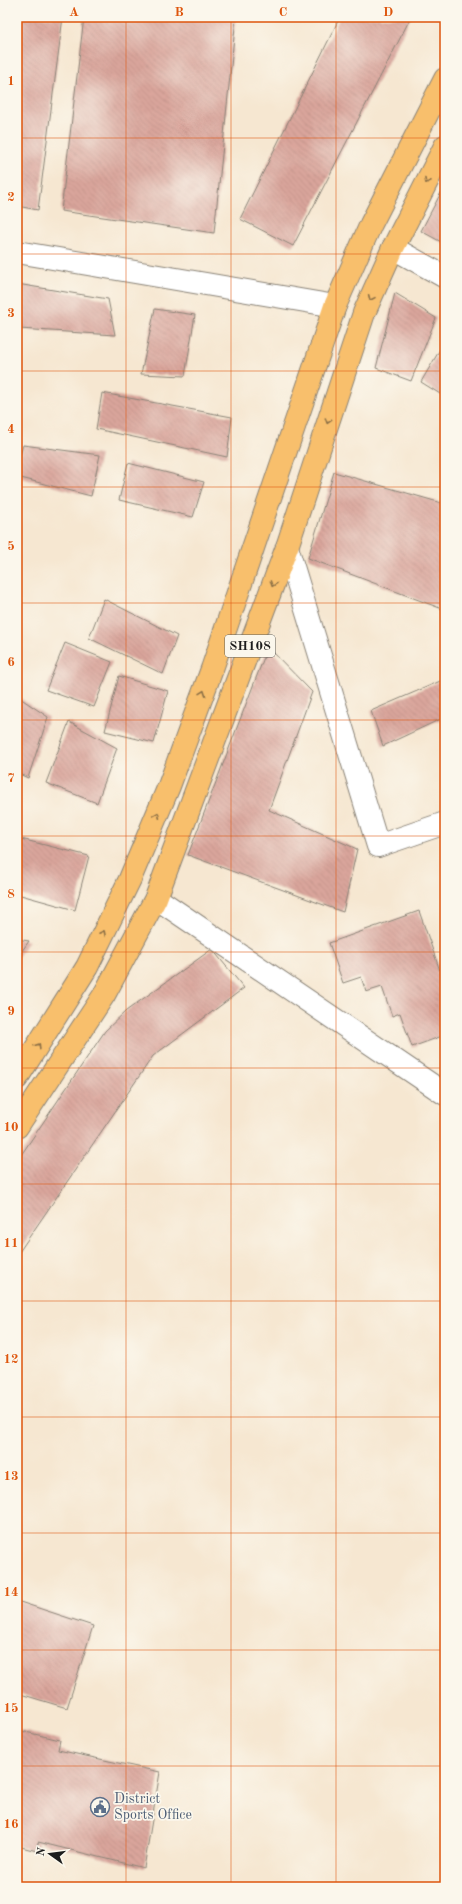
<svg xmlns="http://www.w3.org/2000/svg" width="462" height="1904" viewBox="0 0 462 1904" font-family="'Old Standard TT',serif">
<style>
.building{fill:url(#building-back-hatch)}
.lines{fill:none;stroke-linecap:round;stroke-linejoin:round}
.minor-casing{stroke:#898276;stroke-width:24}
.major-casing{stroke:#898276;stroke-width:24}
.minor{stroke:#fff;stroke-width:22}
.major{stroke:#f8bf6c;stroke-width:22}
.oneway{stroke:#8a6e44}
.grid{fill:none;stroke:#de560d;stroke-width:1;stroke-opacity:0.55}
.labels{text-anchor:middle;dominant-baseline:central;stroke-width:3.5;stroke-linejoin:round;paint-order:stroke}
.shield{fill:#fbf7ec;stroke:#5f5e5a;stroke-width:1}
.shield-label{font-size:13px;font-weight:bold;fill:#1c1c1c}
.service-label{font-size:14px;fill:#4e5e75;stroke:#fbf7ec;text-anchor:start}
.neatline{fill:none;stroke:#de560d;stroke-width:1.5}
.grid-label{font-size:13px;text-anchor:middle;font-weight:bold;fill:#de560d}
</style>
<defs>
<pattern id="building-back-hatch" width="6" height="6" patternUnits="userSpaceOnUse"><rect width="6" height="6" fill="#daa59b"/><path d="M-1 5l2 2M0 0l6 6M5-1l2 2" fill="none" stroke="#ba8d85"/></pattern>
</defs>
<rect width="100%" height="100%" fill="#fbf7ec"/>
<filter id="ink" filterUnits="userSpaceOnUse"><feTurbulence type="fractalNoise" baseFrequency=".025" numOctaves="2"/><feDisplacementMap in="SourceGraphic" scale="8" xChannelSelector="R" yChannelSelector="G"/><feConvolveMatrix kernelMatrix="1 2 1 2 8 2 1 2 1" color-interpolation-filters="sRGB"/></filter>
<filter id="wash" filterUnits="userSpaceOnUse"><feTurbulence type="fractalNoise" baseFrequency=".012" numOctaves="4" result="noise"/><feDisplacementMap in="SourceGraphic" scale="16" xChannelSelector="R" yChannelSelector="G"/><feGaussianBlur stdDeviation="0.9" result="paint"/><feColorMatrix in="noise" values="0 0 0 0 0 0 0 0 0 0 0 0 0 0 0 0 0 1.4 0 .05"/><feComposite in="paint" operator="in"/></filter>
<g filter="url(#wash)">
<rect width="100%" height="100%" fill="#f6e7d1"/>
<g id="blocks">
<!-- building -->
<path class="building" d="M17 17H63L38 210 17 206Z
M84 17H236L214 233 61 211Z
M340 17H411L293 246 240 219Z
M445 185V244L421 231Z
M17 284 108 299 115 335 19 329 17 336Z
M395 293 436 318 411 381 376 368Z
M155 309 195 315 185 376 141 374Z
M445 341V397L421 382Z
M102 393 232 417 227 457 96 429Z
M23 445 100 455 91 496 17 477V467Z
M128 463 204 482 193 517 119 500Z
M334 472 445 504V610L308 558Z
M104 599 177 636 163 674 89 638Z
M65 643 112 662 94 707 46 690Z
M268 647 312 692 269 810 357 849 343 912 188 855Z
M119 676 168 691 154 743 105 731Z
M445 679V717L383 746 371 711Z
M17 696 48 717 28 778 17 773Z
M69 722 117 748 97 803 46 783Z
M17 838 89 856 75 910 17 894Z
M419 911 445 985V1035L412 1047 400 1013 392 1016 382 987 366 992 361 977 343 983 329 943Z
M17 939 29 941 17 958Z
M212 949 244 988 153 1056 17 1255V1161L105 1031 126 1011Z
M17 1601 93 1626 67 1708 17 1693Z
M17 1730 60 1740 58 1750 160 1772 144 1868 38 1842 37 1851 17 1846Z"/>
</g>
</g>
<g filter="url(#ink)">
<use href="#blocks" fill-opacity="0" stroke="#898276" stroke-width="1"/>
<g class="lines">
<defs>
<path id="minor" d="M393 248 445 277
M17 252 335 306
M287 547 378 846 445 823
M156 898 445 1094"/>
<path id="major" d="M17 1078 87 967 130 879 169 786 212 669 335 306 371 224 445 79
M17 1127 104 995 156 898 287 547 364 313 393 248 445 146"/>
</defs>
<!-- minor casing -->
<use href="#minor" class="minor-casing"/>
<!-- major casing -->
<use href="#major" class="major-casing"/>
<!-- minor -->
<use href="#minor" class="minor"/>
<!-- major -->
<use href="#major" class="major"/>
</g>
<!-- one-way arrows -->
<defs><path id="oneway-chevron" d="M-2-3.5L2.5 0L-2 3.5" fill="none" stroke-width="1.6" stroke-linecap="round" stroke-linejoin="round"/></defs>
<g class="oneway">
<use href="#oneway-chevron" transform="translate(427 181) rotate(117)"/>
<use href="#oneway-chevron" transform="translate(371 298) rotate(114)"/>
<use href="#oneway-chevron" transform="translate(328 421) rotate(108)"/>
<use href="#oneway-chevron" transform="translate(273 584) rotate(110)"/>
<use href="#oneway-chevron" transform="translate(203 693) rotate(-70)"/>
<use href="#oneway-chevron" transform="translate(157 815) rotate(-67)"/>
<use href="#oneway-chevron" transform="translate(103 933) rotate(-64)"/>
<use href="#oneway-chevron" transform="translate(38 1046) rotate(-57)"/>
</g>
</g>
<!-- grid -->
<path class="grid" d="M126 17V1887M231 17V1887M336 17V1887M17 138H445M17 254H445M17 371H445M17 487H445M17 603H445M17 720H445M17 836H445M17 952H445M17 1068H445M17 1184H445M17 1301H445M17 1417H445M17 1533H445M17 1650H445M17 1766H445"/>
<!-- icons -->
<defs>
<symbol id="civic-ring" viewBox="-11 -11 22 22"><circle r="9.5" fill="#fbf7ec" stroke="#5c6f8a" stroke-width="1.5"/><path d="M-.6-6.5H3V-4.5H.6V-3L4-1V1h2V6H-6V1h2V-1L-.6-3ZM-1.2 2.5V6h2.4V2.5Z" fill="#5c6f8a"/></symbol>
</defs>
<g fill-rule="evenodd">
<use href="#civic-ring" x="89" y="1796" width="22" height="22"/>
</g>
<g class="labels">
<!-- shield labels -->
<rect class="shield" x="225" y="635" width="50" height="22" rx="3"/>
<g class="shield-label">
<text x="250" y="646">SH108</text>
</g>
<!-- service labels -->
<g class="service-label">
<text x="114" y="1799">District<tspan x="114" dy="16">Sports Office</tspan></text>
</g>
</g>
<!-- margin -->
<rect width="462" height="1904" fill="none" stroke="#fbf7ec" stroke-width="44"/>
<!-- north arrow -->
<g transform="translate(50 1854) rotate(284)" stroke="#fbf7ec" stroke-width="3" paint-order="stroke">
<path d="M0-3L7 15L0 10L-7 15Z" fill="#1c1c1c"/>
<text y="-6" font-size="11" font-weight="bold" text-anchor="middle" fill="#1c1c1c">N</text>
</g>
<rect x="22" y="22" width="418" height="1860" class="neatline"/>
<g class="grid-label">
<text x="74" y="16">A</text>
<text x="179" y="16">B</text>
<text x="283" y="16">C</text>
<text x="388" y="16">D</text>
<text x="11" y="85">1</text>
<text x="11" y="201">2</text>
<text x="11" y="317">3</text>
<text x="11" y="433">4</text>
<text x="11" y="550">5</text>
<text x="11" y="666">6</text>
<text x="11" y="782">7</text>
<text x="11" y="898">8</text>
<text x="11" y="1015">9</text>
<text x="11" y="1131">10</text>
<text x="11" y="1247">11</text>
<text x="11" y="1363">12</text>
<text x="11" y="1480">13</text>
<text x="11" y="1596">14</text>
<text x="11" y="1712">15</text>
<text x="11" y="1828">16</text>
</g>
</svg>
